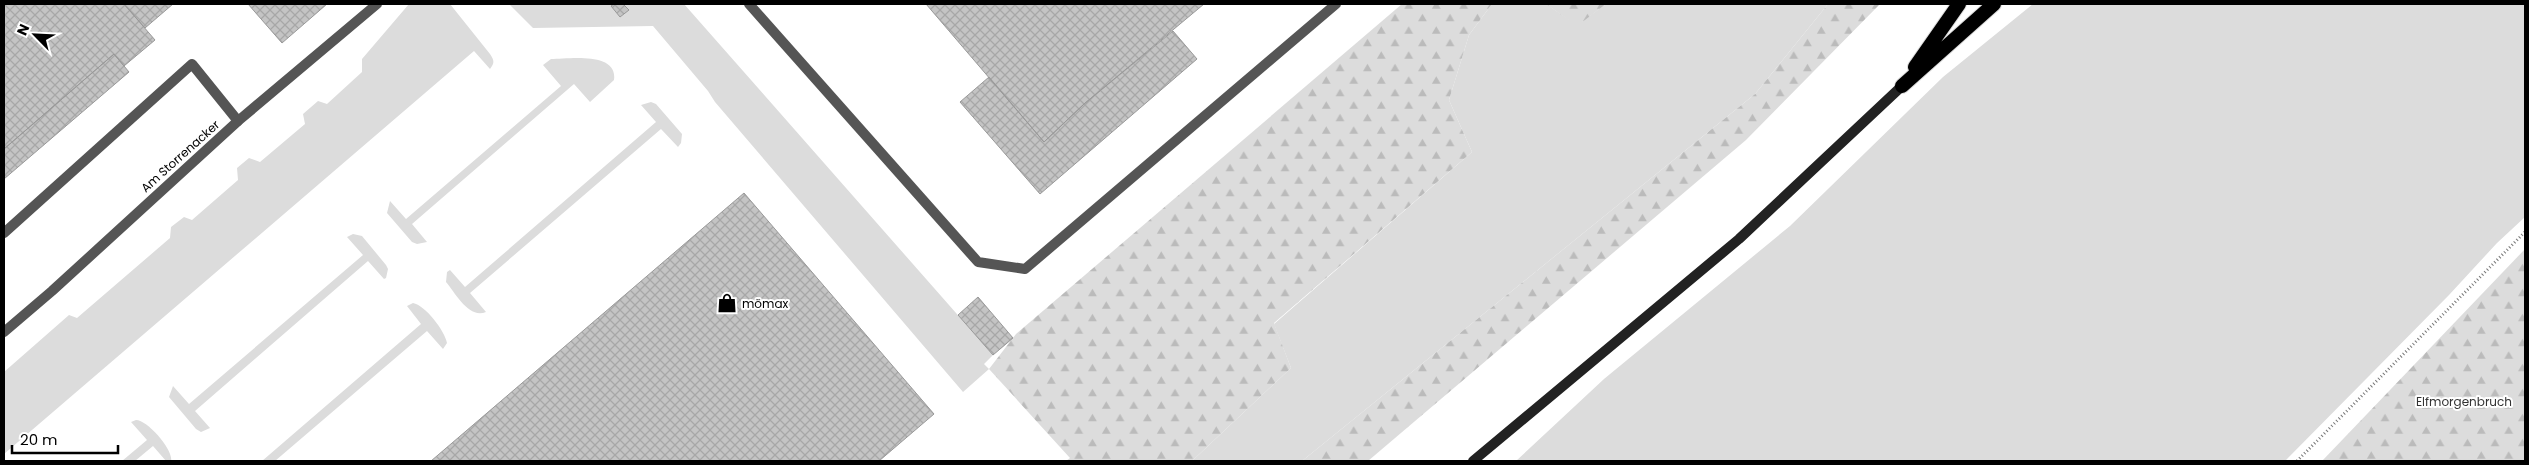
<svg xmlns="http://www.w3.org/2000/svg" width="2529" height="465" viewBox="0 0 2529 465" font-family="Poppins,sans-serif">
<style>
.green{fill:#dcdcdc}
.forest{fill:url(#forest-firs)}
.building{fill:url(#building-cross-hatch);stroke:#999}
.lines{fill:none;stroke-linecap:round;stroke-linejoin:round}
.trunk-casing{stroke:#dbdbdb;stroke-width:16}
.path{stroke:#777;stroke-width:3;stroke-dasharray:1 2.5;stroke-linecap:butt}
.service{stroke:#555;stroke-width:10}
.tertiary{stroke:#555;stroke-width:10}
.secondary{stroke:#222;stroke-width:10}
.trunk{stroke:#000;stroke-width:14}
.labels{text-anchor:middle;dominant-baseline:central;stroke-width:4;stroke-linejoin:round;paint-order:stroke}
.street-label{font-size:12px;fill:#000;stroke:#fff}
.poi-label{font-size:12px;fill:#000;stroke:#fff;text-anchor:start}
.park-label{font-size:12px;fill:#333;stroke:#fff}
</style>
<defs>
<pattern id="forest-firs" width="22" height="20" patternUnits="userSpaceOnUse" patternTransform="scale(1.25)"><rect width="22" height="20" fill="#dcdcdc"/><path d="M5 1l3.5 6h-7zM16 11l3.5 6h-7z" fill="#bbb"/></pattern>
<pattern id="building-cross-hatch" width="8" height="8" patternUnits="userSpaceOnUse" patternTransform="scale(1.25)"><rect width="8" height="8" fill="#c4c4c4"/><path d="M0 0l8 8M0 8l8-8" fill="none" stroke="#a7a7a7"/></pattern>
</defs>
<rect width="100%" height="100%" fill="#fff"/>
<!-- green -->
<path class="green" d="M409 4H450L490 54C494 60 495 63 490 69L474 51 4 454V372L69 315 77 318 170 238 171 227 184 217 192 220 238 180 237 168 249 158 260 162 305 124 303 114 318 101 327 104 362 72V59Z
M509 4H684L993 355 984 364 989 369 963 392 715 102 708 91 653 26 533 28Z
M1492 4H1546L1577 25 1606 4H1828L1755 94 1302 461H1192L1291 368 1274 324 1472 152 1449 100 1469 35Z
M2033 4H2525V217L2497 243 2449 295 2285 461H1516L1604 379 1790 226 1943 77Z
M551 59C568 59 618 51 614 80L590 102 574 84 412 224 427 242 417 244 412 242 387 213 390 201 406 219 561 86 543 65Z
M651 102 656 104 682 134 681 143 678 147 661 129 470 293 486 312C469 319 456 294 446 282L447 272 450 270 465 287 656 122 641 105Z
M353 234 362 236 386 265 388 269 386 278 384 279 368 261 195 411 210 428 201 432 196 429 169 397 173 386 189 404 363 255 347 237Z
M413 303C425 305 445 331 447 343L443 349 427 331 275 461H262L421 324 407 306Z
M136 420C148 420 174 451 171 461H166L153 446 135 461H122L147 440 131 422Z"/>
<!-- forest -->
<path class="forest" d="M1402 4H1492L1469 35 1449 100 1472 152 1274 323 1291 368 1192 461H1066L1070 458 989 369 1016 334Z
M1546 4H1606L1577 26Z
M1828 4H1880L1746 140 1368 461H1302L1755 94Z
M2525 249V461H2322Z"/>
<!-- building -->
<path class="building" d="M4 4H124L155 40 124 66 114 54 4 149Z
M124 4H173L145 28Z
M248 4H327L282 43Z
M614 4H623L629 10 620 17 611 6Z
M926 4H1204L1084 104 1044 142Z
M1173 31 1197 59 1040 194 960 102 989 77 1044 142 1084 104Z
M114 54 129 72 4 179V149Z
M744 193 934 414 879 461H431Z
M978 297 1013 338 993 355 958 315Z"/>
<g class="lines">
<defs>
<path id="trunk" d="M1915 67 1959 4
M1902 86 1994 4"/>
</defs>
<!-- trunk casing -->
<use href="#trunk" class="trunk-casing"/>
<!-- path -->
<path class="path" d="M2297 461 2525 232"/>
<!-- service -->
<path class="service" d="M749 4 978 262 1025 269 1336 4
M4 233 192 64 238 121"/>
<!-- tertiary -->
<path class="tertiary" d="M4 332 52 291 238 121 377 4"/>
<!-- secondary -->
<path class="secondary" d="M1473 461 1739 239 1902 86"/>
<!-- trunk -->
<use href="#trunk" class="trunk"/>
</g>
<!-- icons -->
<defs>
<symbol id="shop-bare" viewBox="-9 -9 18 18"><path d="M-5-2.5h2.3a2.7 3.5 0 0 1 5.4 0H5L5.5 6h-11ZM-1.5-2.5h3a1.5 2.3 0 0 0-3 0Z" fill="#000" stroke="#fff" stroke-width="2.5" paint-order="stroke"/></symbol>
</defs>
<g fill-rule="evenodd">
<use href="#shop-bare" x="713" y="289" width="28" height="28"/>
</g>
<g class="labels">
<!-- street labels -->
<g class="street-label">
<text transform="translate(180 156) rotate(-42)">Am Storrenacker</text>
</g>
<!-- poi labels -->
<g class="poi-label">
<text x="742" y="303">mömax</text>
</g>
<!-- park labels -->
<g class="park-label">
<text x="2464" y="401">Elfmorgenbruch</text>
</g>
</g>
<!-- border -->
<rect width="2529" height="465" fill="none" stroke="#000000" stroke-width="10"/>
<!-- north arrow -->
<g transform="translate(35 35) rotate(294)" stroke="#ffffff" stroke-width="4" paint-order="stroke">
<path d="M0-4L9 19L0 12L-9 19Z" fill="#000000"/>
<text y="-8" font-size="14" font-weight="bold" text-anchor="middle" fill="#000000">N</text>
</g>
<!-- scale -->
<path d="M12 445v8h106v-8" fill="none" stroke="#000000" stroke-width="2.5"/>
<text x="20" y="445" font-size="15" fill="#000000" stroke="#ffffff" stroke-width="4" paint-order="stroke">20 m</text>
</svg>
